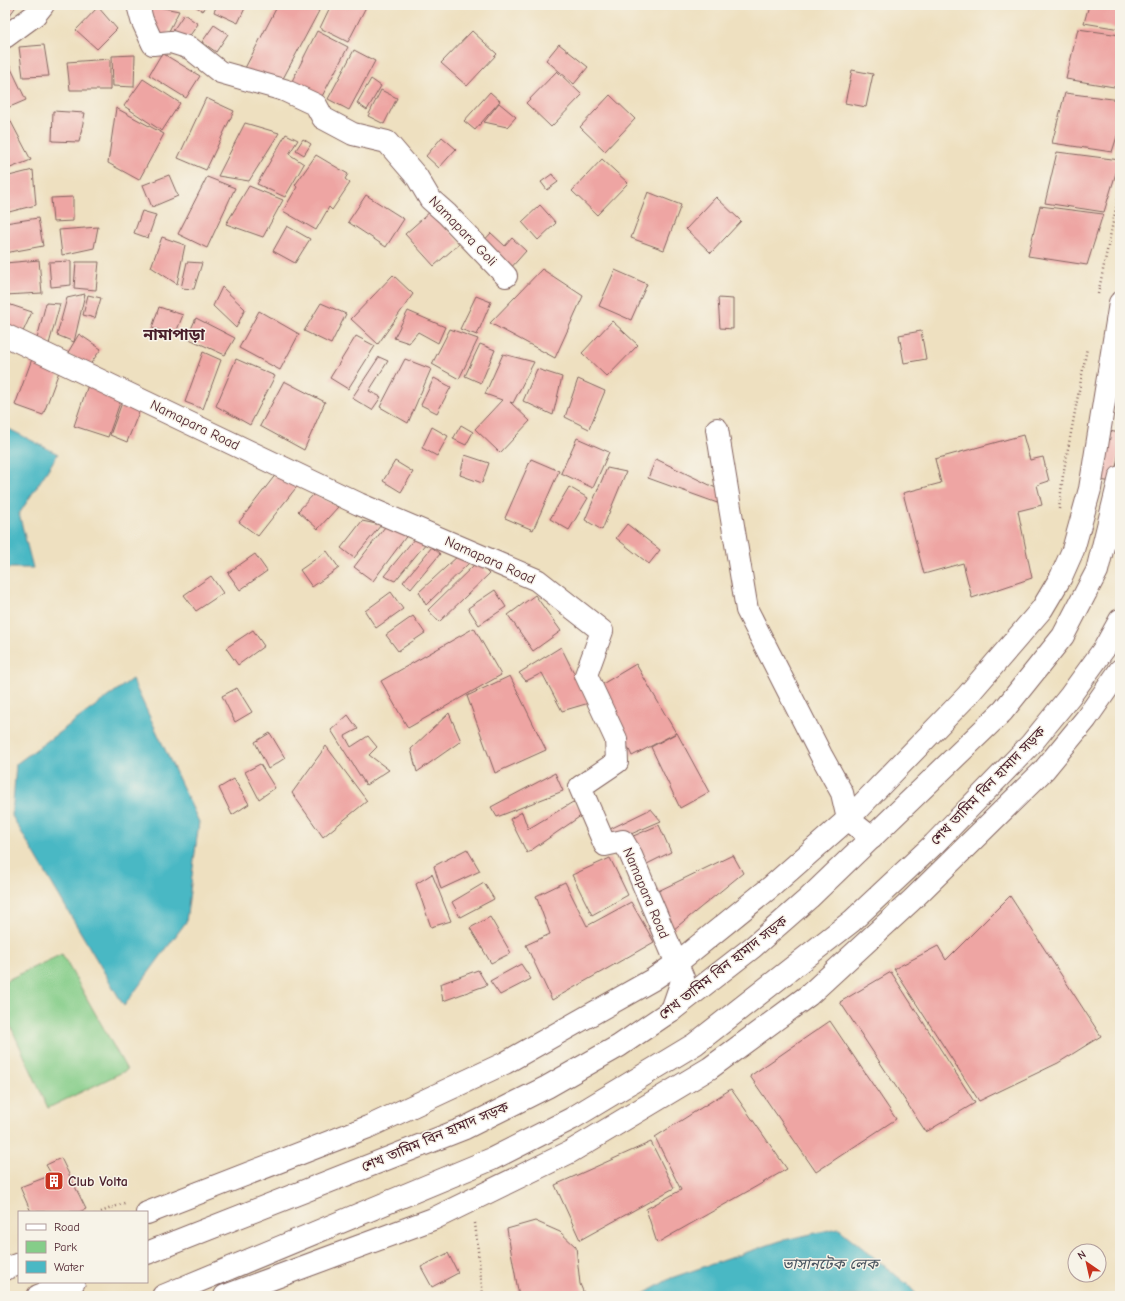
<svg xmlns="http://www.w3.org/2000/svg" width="1125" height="1301" viewBox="0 0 1125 1301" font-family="'Comic Neue','Noto Sans Bengali',sans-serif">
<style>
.green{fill:#85cd89;stroke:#68765a}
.water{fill:#4ab8c4;stroke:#4a6c78}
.building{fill:#eea5a3}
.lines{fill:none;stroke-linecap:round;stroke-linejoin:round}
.minor-casing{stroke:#83635f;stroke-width:24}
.major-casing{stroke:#83635f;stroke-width:24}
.path{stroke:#83635f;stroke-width:2.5;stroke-dasharray:1 3;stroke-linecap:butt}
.minor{stroke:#fff;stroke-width:22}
.major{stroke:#fff;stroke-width:22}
.labels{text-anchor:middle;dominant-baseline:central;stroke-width:3;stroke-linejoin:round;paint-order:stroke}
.street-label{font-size:14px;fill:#4a1f2b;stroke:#f7f3e8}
.poi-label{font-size:14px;font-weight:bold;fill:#4a1f2b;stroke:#f7f3e8;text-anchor:start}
.water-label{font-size:15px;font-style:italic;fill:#4a5561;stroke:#f7f3e8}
.quarter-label{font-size:16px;font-weight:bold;fill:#4a1f2b;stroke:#f7f3e8}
</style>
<rect width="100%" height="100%" fill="#f7f3e8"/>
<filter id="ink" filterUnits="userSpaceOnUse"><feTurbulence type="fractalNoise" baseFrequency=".025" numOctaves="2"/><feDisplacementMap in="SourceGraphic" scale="8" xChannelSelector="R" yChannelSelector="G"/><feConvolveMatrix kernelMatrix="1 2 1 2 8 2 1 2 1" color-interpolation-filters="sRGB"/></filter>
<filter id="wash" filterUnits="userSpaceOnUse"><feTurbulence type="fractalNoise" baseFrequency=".012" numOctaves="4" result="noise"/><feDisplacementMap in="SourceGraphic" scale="16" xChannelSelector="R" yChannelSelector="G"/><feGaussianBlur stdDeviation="0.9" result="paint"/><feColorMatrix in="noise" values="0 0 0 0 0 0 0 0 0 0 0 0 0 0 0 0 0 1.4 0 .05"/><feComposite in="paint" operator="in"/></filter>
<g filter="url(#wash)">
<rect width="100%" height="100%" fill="#eee0c0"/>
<!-- green -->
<path class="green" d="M62 954 127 1070 48 1108 5 1014V981Z"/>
<!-- water -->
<path class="water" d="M5 427 58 454 19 514 33 568H5Z
M132 679 199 822 186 922 124 1006 12 816 16 764Z
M838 1228 908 1285 918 1296H640L671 1278 780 1241Z"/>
<g id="blocks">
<!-- building -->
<path class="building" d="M5 5H17L5 22Z
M149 5 179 11 165 39 143 15Z
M193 5H206L203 11Z
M217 5H243L246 6 238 23 214 12Z
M278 5H307L319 11 278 88 244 70Z
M331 5H367L348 42 320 28Z
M1089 5H1120V29L1084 23Z
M98 7 117 29 97 49 76 30Z
M184 14 198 24 186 41 172 32Z
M214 25 228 34 216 52 202 42Z
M1078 29 1120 35V88L1066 79Z
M317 31 348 47 319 102 289 87Z
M472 31 497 54 467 86 441 63Z
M559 44 588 67 574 84 546 60Z
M44 45 49 76 23 77 19 47Z
M354 50 375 61 349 110 328 99Z
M162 53 200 76 186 98 149 75Z
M135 55 134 87 113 86 112 56Z
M5 56 26 100 5 109Z
M110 59V90H70L67 62Z
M852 70 873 74 866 107 845 103Z
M557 71 582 95 551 127 526 103Z
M143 79 180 103 162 131 124 106Z
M371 79 381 86 367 110 357 103Z
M381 90 397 98 384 124 368 116Z
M490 92 500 101 475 130 464 121Z
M1065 93 1120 100V127L1112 152 1052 143Z
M610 95 635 119 605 151 580 127Z
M206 98 234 111 206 170 178 158Z
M499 103 516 117 507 127 484 122Z
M116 108 164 134 139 180 108 163Z
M53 111 85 113 79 142 52 141Z
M9 118 31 160 5 170V120Z
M245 123 279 133 249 181 218 176Z
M286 134 298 140 289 154 304 164 285 197 257 184Z
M442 137 456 149 439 168 426 156Z
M303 139 311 144 304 155 296 150Z
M1057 152 1120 160 1104 212 1045 203Z
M316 155 348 174 345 179 350 183 332 210 329 207 316 230 283 211 297 187 295 185Z
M602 159 628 183 597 215 572 191Z
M33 170 36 205 5 213V177Z
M552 174 558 182 547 190 541 182Z
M169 175 178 196 152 207 143 185Z
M207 177 235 188 207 248 178 234Z
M249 186 283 200 263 237 226 224Z
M648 192 681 205 664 250 631 238Z
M366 195 404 219 386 247 348 222Z
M73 197V221L53 222 51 198Z
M716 197 741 221 711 253 686 229Z
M540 205 556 223 538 240 522 222Z
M1040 206 1103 214 1087 265 1028 256Z
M142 211 156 215 148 238 134 233Z
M431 211 460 243 434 266 405 234Z
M38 218 43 246 5 253V223Z
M287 226 310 239 295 263 273 251Z
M98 227 94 248 62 255 59 230Z
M491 233 505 246 512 238 526 251 509 270 481 244Z
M162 237 185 245 177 284 151 267Z
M39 260 42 293 5 295V263Z
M71 261V285L51 287 49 262Z
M76 262H99L96 290 74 288Z
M187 262 202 263 194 289 181 288Z
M542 269 583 296 555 358 490 323Z
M615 270 647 284 631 320 599 306Z
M393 275 413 294 378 344 351 319Z
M222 287 245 309 236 328 213 306Z
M85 294 74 342 57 335 67 298Z
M88 295 101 298 95 318 83 315Z
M476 296 491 302 477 335 460 329Z
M718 298 733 299V329L720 328Z
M5 303 32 312 21 336 5 329Z
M46 303 60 304 49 344 37 339Z
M321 303 346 314 331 344 304 331Z
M159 307 183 315 175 335 152 328Z
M259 311 299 334 280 370 239 348Z
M408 311 445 327 438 343 418 332 409 343 394 338Z
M196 318 235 338 225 355 187 338Z
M612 321 638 345 607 377 582 353Z
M450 329 478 339 459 379 432 364Z
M921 331 926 359 904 363 899 335Z
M79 334 101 349 89 366 67 354Z
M356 336 375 346 348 389 330 378Z
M480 344 495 350 481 383 465 376Z
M203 352 221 360 203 409 185 402Z
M503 354 534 362 513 403 510 402 530 421 500 453 475 429 502 400 485 394Z
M379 357 388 361 369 391 381 397 372 410 352 398Z
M32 359 60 369 43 415 15 405Z
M236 359 275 376 250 425 216 406Z
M405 359 431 369 408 423 380 407Z
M537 369 562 377 553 415 523 401Z
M434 378 451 387 437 413 421 405Z
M578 379 605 391 589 429 565 417Z
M284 381 325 402 304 450 260 426Z
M89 382 123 394 108 437 74 426Z
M123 400 141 407 127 442 110 435Z
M461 425 473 432 466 445 453 439Z
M432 427 448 436 437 456 422 448Z
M1109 431 1120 433V447L1113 482 1099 480Z
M1023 435 1030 460 1043 457 1049 481 1037 485 1042 505 1018 511 1032 578 972 598 963 563 924 574 903 493 941 483 935 459Z
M577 438 609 452 593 488 561 473Z
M465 455 489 463 482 483 460 475Z
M531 459 559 471 533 530 505 518Z
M656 459 722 491 723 505 648 478Z
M395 461 413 472 401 492 383 481Z
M607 468 626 472 602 530 585 520Z
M280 469 299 484 258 536 239 522Z
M569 487 588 498 569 530 550 519Z
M314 494 338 507 318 529 298 511Z
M362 521 381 525 354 558 341 548Z
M627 524 660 550 649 564 616 538Z
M385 527 408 534 373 581 354 567Z
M419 533 431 537 395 581 384 576Z
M432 547 440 554 411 589 403 582Z
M327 551 339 568 312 587 300 570Z
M255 554 267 571 240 590 228 573Z
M459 555 471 561 426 605 419 592Z
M477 562 489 574 439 622 428 610Z
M211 576 223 593 196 611 184 595Z
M495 590 506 607 479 625 468 608Z
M391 592 403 609 376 628 365 611Z
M535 595 561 631 533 651 508 615Z
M413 616 425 633 398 651 386 635Z
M474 628 501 675 408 728 381 681Z
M253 630 264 646 238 665 226 648Z
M561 647 589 703 562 711 542 673 526 681 519 673Z
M636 664 676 733 632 756 599 686Z
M510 676 546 750 495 773 467 696Z
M237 688 252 712 235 722 222 696Z
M449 713 461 741 417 772 411 749Z
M348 715 358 729 345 736 351 747 368 736 377 747 369 755 389 770 366 785 331 730Z
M270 733 285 758 268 769 255 742Z
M677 733 709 792 680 808 651 747Z
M326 746 367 801 323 837 292 793Z
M260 764 275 788 259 799 245 772Z
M555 773 563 791 497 817 491 807Z
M234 779 249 804 232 815 219 788Z
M573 802 585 813 527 853 510 819 522 812 528 829Z
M651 809 661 821 631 834 610 835 606 831Z
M659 825 671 852 647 864 631 837Z
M467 849 480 871 441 889 434 866Z
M733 855 743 873 673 930 652 894Z
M610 858 628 895 592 915 572 875Z
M432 874 451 921 431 927 416 884Z
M565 882 587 926 631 902 654 942 552 1000 526 945 550 934 536 896Z
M484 883 494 899 460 917 452 902Z
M1010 896 1101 1036 1058 1063 979 1101 894 969 938 946 946 960Z
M490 917 511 953 491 963 470 928Z
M521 964 531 979 500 995 490 981Z
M478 970 487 985 443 1001 440 984Z
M891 972 975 1103 926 1132 840 1002Z
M830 1021 896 1119 816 1172 750 1076Z
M731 1089 787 1169 657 1243 646 1209 681 1190 655 1137Z
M651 1142 674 1188 580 1240 555 1185Z
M61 1158 86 1209 79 1212H31L20 1187 52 1175 46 1165Z
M535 1221 560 1232 576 1247 580 1284 585 1296H519L507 1229Z
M448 1253 458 1273 432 1287 421 1267Z"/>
</g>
</g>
<g filter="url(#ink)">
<use href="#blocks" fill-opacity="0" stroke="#83635f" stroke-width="1"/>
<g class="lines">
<defs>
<path id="minor" d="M138 5 142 20 153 44 171 42 190 48 220 72 284 90 316 105 323 118 353 134 387 142 417 177 430 199 447 214 506 276
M5 37 35 15 43 5
M5 335 359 504 537 580 602 631 586 675 616 739 617 762 580 787 605 845 623 841 630 853 683 978 672 1010
M717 429 747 610 821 755 842 793 848 819 872 838"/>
<path id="major" d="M147 1213 368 1127 505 1063 652 980 677 963 772 886 848 819 967 696 1042 609 1061 577 1073 550 1090 489 1120 303
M147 1253 465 1128 547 1087 619 1046 672 1010 753 947 809 898 1003 711 1063 636 1097 571 1120 477
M5 1269 19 1264
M38 1296 74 1282
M163 1296 492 1159 571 1119 695 1044 852 921 934 844 1031 744 1070 696 1104 649 1120 620
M225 1296 433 1219 570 1152 710 1068 809 995 912 900 1044 770 1086 719 1120 670"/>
</defs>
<!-- minor casing -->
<use href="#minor" class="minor-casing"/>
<!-- major casing -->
<use href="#major" class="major-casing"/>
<!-- path -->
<path class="path" d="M1098 294 1120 189
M1059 509 1063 475 1087 348
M101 1212 127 1202
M475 1223 483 1296"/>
<!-- minor -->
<use href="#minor" class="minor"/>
<!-- major -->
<use href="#major" class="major"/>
</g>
</g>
<!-- icons -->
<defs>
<symbol id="building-square" viewBox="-11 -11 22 22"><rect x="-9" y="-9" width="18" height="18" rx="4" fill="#c8321e" stroke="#f7f3e8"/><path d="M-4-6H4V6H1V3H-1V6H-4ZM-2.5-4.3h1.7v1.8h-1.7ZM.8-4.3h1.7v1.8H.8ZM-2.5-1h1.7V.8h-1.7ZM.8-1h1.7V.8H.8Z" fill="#fff"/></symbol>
</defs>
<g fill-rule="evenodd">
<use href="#building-square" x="43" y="1170" width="22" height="22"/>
</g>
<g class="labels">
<!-- street labels -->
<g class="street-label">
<text transform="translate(463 231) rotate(46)">Namapara Goli</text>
<text transform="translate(195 425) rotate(26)">Namapara Road</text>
<text transform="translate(490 560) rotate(24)">Namapara Road</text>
<text transform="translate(988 786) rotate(-46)">শেখ তামিম বিন হামাদ সড়ক</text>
<text transform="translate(646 893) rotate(67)">Namapara Road</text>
<text transform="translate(723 968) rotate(-38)">শেখ তামিম বিন হামাদ সড়ক</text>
<text transform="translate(435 1137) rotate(-23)">শেখ তামিম বিন হামাদ সড়ক</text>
</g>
<!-- poi labels -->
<g class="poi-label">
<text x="68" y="1181">Club Volta</text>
</g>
<!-- water labels -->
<g class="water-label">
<text x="830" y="1264">ভাসানটেক লেক</text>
</g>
<!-- quarter labels -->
<g class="quarter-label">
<text x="174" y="335">নামাপাড়া</text>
</g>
</g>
<!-- margin -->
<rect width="1125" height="1301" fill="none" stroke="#f7f3e8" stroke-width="20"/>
<!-- legend -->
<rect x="18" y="1211" width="130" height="72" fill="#f7f3e8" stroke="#b29e9c"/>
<rect x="26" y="1224" width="20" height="6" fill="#ffffff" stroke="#b29e9c"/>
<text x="54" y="1231" font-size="12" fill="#4a1f2b">Road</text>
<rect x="26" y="1241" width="20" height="12" fill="#85cd89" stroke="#b29e9c"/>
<text x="54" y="1251" font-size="12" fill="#4a1f2b">Park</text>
<rect x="26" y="1261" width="20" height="12" fill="#4ab8c4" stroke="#b29e9c"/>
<text x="54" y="1271" font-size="12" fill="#4a1f2b">Water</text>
<!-- north arrow -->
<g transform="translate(1087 1263) rotate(326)"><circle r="19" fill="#f7f3e8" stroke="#b29e9c"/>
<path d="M0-3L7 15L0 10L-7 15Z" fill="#c8321e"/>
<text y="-6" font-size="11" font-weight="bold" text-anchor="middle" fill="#4a1f2b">N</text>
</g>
</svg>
